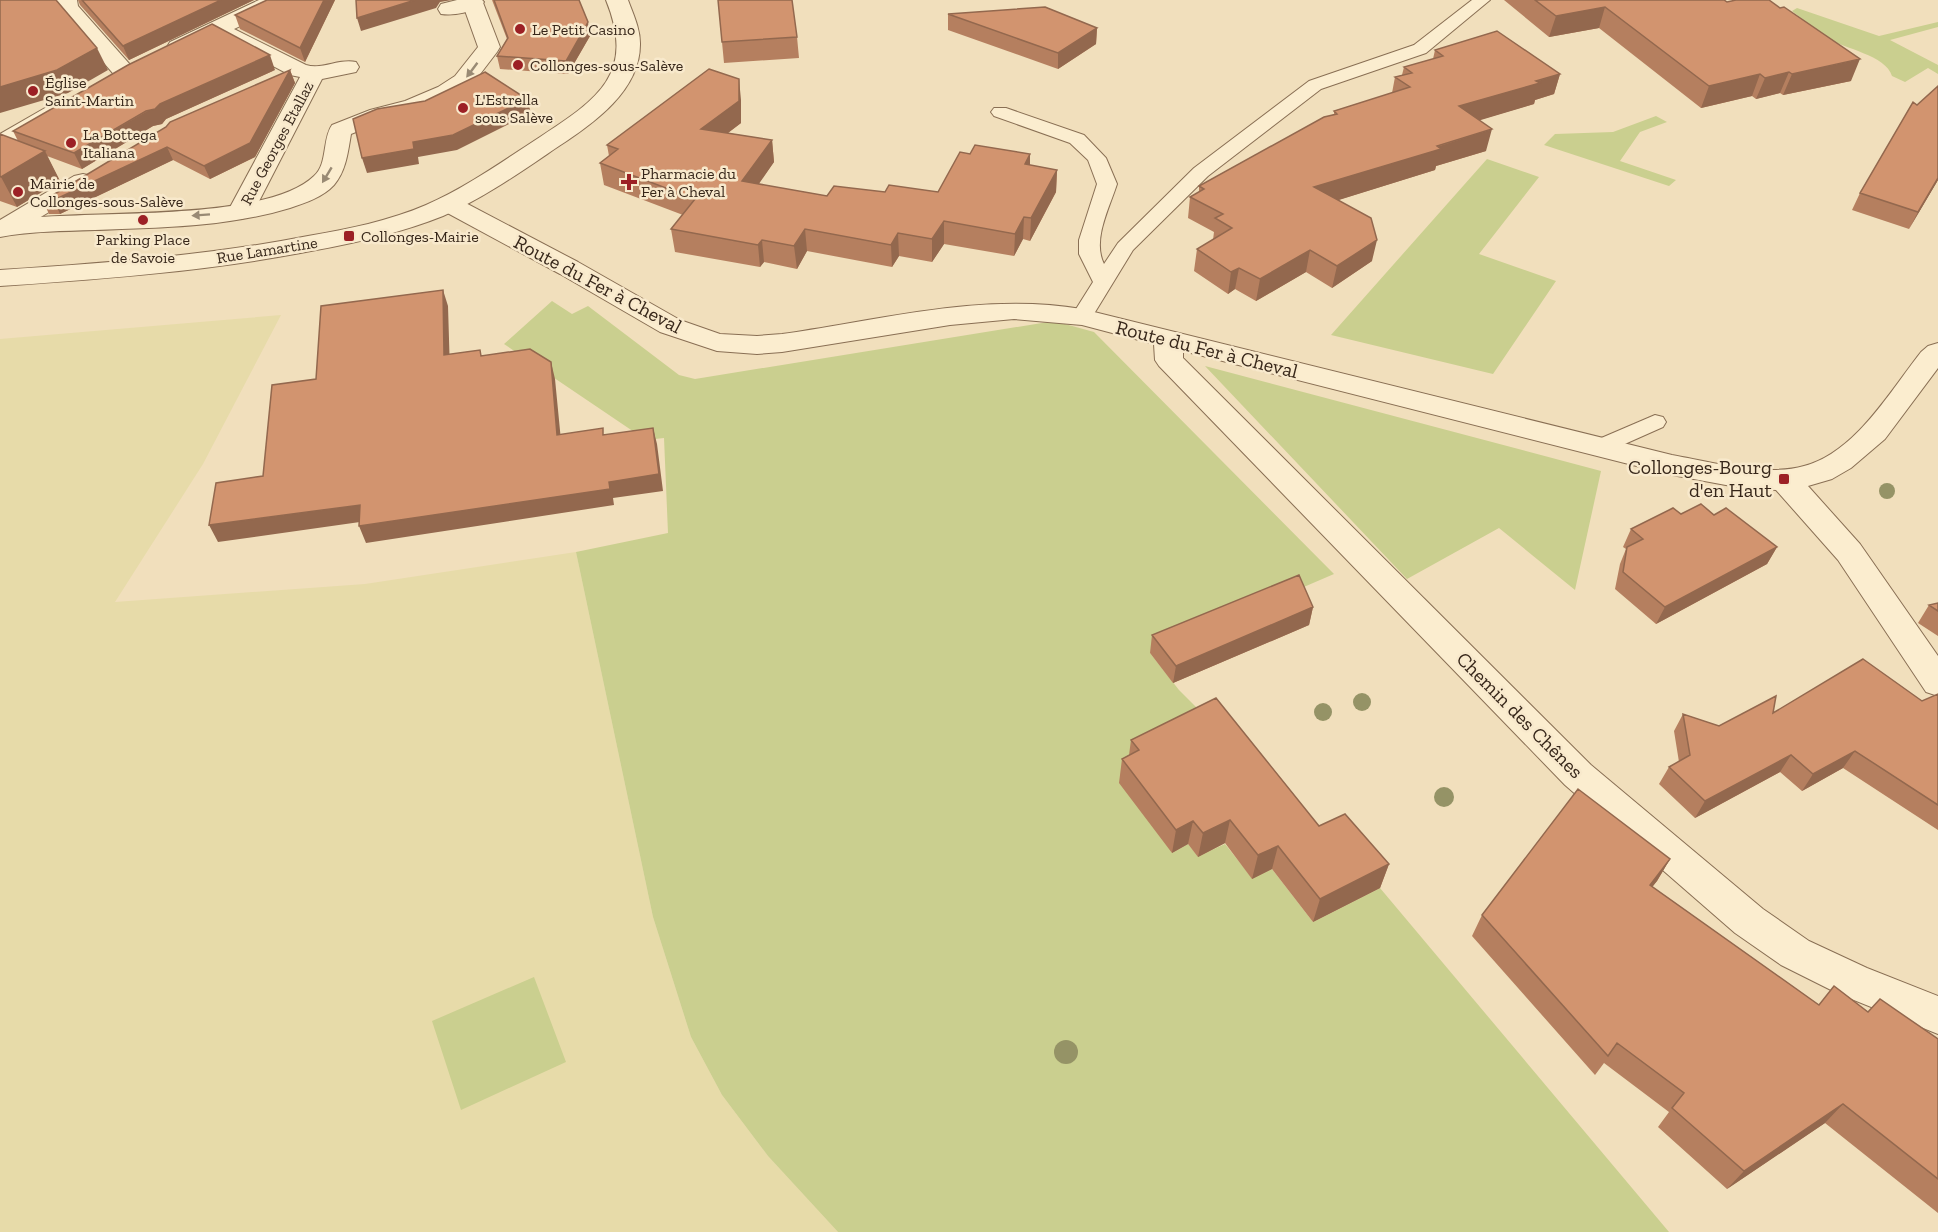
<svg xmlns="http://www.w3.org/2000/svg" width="1938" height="1232" viewBox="0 0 1938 1232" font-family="'Zilla Slab',serif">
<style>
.farmland{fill:#e7dba9}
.green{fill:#cacf8f}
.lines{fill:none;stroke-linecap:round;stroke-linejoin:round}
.service-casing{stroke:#896f54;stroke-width:2}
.pedestrian-casing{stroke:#896f54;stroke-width:2}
.minor-casing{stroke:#896f54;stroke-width:2}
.tertiary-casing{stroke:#896f54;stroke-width:2}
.service{fill:#fbedcf;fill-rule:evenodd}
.pedestrian{fill:#fbedcf;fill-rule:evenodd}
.minor{fill:#fbedcf;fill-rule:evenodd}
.tertiary{fill:#fbedcf;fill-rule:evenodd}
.tree{fill:#959366}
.wall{fill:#b57f5f}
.shaded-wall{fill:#93684e}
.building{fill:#d2946f;stroke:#93684e;stroke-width:1.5}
.oneway{fill:#998a74}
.poi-dot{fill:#9c2025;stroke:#f8e9cc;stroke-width:2}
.labels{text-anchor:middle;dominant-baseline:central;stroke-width:5;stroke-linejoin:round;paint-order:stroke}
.far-poi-label{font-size:16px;fill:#37271a;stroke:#f8e9cc;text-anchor:start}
.far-street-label{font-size:16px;fill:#37271a;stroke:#f8e9cc}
.street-label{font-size:20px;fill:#37271a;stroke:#f8e9cc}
.poi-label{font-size:20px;fill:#37271a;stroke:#f8e9cc;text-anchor:end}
</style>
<rect width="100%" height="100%" fill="#f1dfbc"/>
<!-- farmland -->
<path class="farmland" d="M281 315 203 464 115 602 365 584 576 552 653 917 691 1037 722 1095 768 1156 838 1232H0V339Z"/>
<!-- green -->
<path class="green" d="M1797 8 1879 36 1938 22V27L1890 40 1938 65V74L1928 68 1905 82 1892 76C1886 55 1844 49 1825 37 1814 30 1803 19 1792 11Z
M1656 116 1667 122 1640 132 1620 161 1676 180 1669 186 1544 145 1555 134 1613 132Z
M1487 159 1539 177 1479 254 1556 281 1493 374 1331 335Z
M552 301 572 314 588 306 679 375 695 379 1054 321 1094 332 1334 574 1150 653 1179 690 1211 722 1172 853 1188 844 1198 856 1225 844 1252 878 1272 869 1313 922 1380 888 1669 1232H838L768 1156 722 1095 691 1037 653 917 576 552 668 533 664 438 646 440 504 344Z
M1205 366 1601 471 1575 590 1499 528 1407 579Z
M534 977 566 1062 461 1110 432 1021Z"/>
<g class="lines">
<defs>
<path id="service" d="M1472 0H1490L1426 53 1321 89 1208 176 1133 250 1089 322 1082 323 1075 322 1071 317 1093 282 1079 254V240L1097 184 1088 160 1070 143 994 116 991 112 994 108H1006L1084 135 1106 158 1117 184C1109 209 1092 240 1104 264L1118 243 1194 168 1309 81 1414 45Z
M1655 415 1663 417 1666 422 1663 427 1600 455 1592 452 1588 447 1592 442Z"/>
<path id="pedestrian" d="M457 0H482L484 2C477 12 453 16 441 14L438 9 441 4Z
M230 27 306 65C323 70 339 58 356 62L359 67 356 72 322 79 254 211 250 216 241 219 232 216 228 211 300 77 290 75 222 39 219 34 222 29Z
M83 174 92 176 95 181 92 186 16 232 7 235 0 233V220L74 176Z"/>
<path id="minor" d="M55 0H77L78 6 133 68 136 73 133 78 125 80 117 78 60 12Z
M259 0H287L284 5 186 52 178 54 170 52 167 47 170 42Z
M459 0H482L500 47 497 52 471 86 454 97 421 111 386 120 351 134C348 152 346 171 334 185 323 197 305 203 290 208 228 227 160 228 95 230 63 231 32 231 0 237V221C73 208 263 225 314 176 328 164 322 139 332 125L370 110 405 101 438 87 455 76 478 47 463 5Z
M53 106 61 108 65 113 61 118 8 149 0 151V134L45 108Z
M449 196 458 199 578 262 680 320 720 334 757 336 782 334C881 320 982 292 1082 309L1672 455C1711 462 1766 477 1804 466 1855 453 1891 390 1921 352L1928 346 1938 343V368L1885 439 1851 468 1832 479 1808 486 1860 544 1938 656V696L1926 692 1838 560 1776 490 1742 488 1672 475 1183 351V358L1591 765 1763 909 1809 941 1867 968 1938 996V1034L1839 994 1781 965 1735 933 1565 785 1159 366 1155 360 1154 344 1082 325 1014 319 950 325 782 352 757 354 717 351 660 332 560 274 440 209 436 204 440 199Z"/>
<path id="tertiary" d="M606 0H628C633 14 640 28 640 43 641 90 594 123 559 146 522 171 484 198 443 216 401 233 355 243 311 251 209 271 104 279 0 286V270C103 263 206 256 308 236 348 229 389 221 426 205 467 187 503 161 540 137 598 99 636 74 606 0Z"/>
</defs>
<!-- service casing -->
<use href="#service" class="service-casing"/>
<!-- pedestrian casing -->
<use href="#pedestrian" class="pedestrian-casing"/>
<!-- minor casing -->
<use href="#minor" class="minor-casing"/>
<!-- tertiary casing -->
<use href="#tertiary" class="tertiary-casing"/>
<!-- service -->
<use href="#service" class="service"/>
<!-- pedestrian -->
<use href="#pedestrian" class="pedestrian"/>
<!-- minor -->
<use href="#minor" class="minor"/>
<!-- tertiary -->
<use href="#tertiary" class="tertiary"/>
</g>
<!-- trees -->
<g class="tree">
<circle cx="1887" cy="491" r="8"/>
<circle cx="1362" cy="702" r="9"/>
<circle cx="1323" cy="712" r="9"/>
<circle cx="1444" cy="797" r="10"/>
<circle cx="1066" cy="1052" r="12"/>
</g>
<!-- wall -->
<path class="wall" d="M78 0H254L129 60 80 5Z
M267 0H335L305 62 240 29 235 15Z
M492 0H579L590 36 568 74 500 69 497 56 507 39Z
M1504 0H1724L1851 81 1783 95 1780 93 1756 99 1752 96 1701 108 1599 28 1549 37Z
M948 14 1097 28 1096 44 1058 69 948 30Z
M797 37 799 58 724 63 722 42Z
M1435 50 1560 74 1554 94 1535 100 1534 104 1479 120 1486 151 1436 166 1435 170 1338 200 1372 261 1332 288 1306 272 1256 301 1235 289 1228 294 1194 271 1197 249 1213 240 1214 232 1188 218 1190 197 1199 192V186L1334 114V111L1392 93 1395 77 1402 75 1404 67 1433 59Z
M275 70 166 119 162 124 153 126 82 169 47 156 60 181 17 207 0 201V134L18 141 13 131Z
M290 70 295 83 255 157 210 179 173 160 60 214H49L43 201Z
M741 100V123L728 133 772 140 774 162 758 184 827 196 885 192H938L1030 165 1057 170 1056 192 1030 241 1023 239 1014 256 944 244 932 262 899 256 892 267 807 251 797 269 764 262 760 267 675 252 671 229 683 215 604 185 600 163 609 156 607 145Z
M1938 180 1909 229 1852 210 1860 193Z
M1681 514 1714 515 1777 547 1767 564 1656 624 1615 589 1620 564 1626 549 1623 547 1631 529Z
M1938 603V636L1918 623 1929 605Z
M1313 607 1309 625 1173 683 1150 653 1152 635Z
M1938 694V830L1843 768 1802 791 1780 772 1695 818 1659 784 1669 767 1679 762 1674 731 1683 714 1719 726 1773 713 1922 701Z
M1131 740 1319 826 1389 864 1380 888 1313 922 1272 869 1252 879 1225 843 1198 857 1188 844 1172 853 1119 783 1122 759 1129 755Z
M1670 859 1657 881 1652 887 1819 1005 1834 986 1868 1012 1938 1039V1213L1825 1123 1727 1189 1658 1127 1669 1112 1604 1063 1595 1075 1472 936 1482 915Z"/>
<!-- shaded-wall -->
<path class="shaded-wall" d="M221 0H254L129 60 123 46Z
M324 0H335L305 62 300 48Z
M415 0H452L440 2 436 8 361 31 357 18Z
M1605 7 1599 28 1549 37 1556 16Z
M588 22 590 36 568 74 566 61Z
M1097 28 1096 44 1058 69V53Z
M97 48 108 70 68 93 0 113V87Z
M270 55 275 70 166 119 162 124 153 126 82 169 74 153 160 104Z
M1860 59 1851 81 1783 95 1792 74Z
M290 70 295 83 255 157 210 179 204 166Z
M1789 72 1780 93 1756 99 1765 78Z
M1560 74 1554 94 1535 100 1534 104 1454 128 1459 106Z
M1760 74 1752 96 1701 108 1709 86Z
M739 79 741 100V123L704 151 701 129Z
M527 99 531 113 457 150 418 157 419 164 367 173 362 158 413 142Z
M1492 129 1486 151 1436 166 1435 170 1310 209 1314 187Z
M772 140 774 162 745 204 742 181Z
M167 147 173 160 60 214 54 200Z
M45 151 60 181 17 207 1 177Z
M1030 154V176L1025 164Z
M1057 170 1056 192 1030 241 1031 218Z
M1938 178V180L1909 229 1918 212Z
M1024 217 1023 239 1014 256 1015 234Z
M944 221V244L932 262V239Z
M805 229 807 251 797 269 794 246Z
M898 233 899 256 892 267 891 245Z
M762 240 764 262 760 267 758 245Z
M1377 240 1372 261 1332 288 1337 266Z
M1310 250 1306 272 1256 301 1260 279Z
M1239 268 1235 289 1228 294 1231 272Z
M443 290 448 306 450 372 444 355Z
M551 362 555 379 562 451 557 435Z
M653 428 657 444 663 491 613 498 614 505 366 543 359 526 609 482Z
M360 505 367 521 218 542 209 525Z
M1777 547 1767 564 1656 624 1665 607Z
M1313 607 1309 625 1173 683 1176 666Z
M1855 751 1843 768 1802 791 1813 774Z
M1791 755 1780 772 1695 818 1705 801Z
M1230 820 1225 843 1198 857 1203 833Z
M1193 821 1188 844 1172 853 1176 830Z
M1278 846 1272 869 1252 879 1258 855Z
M1670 859 1657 881 1637 906 1650 885Z
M1389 864 1380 888 1313 922 1320 899Z
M1843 1104 1825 1123 1727 1189 1744 1171Z"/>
<!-- building -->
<path class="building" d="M0 0H56L97 48 57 70 0 87Z
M82 0H221L123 46Z
M267 0H324L300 48 235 15Z
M356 0H415L357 18Z
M494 0H579L588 22 566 61 497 56 508 38Z
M718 0H792L797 37 722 42Z
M1535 0H1724L1727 2 1736 0H1769L1780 8 1784 7 1860 59 1792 74 1789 72 1765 78 1760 74 1709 86 1605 7 1556 16Z
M1045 7 1097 28 1058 53 948 14Z
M212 24 270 55 160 104 155 109 146 111 74 153 13 131 128 65Z
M1497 31 1560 74 1536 81 1540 83 1459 106 1492 129 1437 146 1441 149 1314 187 1371 218 1377 240 1337 266 1310 250 1260 279 1239 268 1231 272 1197 249 1232 228 1215 218 1223 214 1190 197 1204 189 1199 186 1324 117 1337 114 1334 111 1410 87 1395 77 1412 73 1404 67 1443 56 1435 50Z
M709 69 739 79V101L701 129 772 140 742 181 827 196 834 186 885 192 889 185 938 192 960 152 970 154 975 145 1030 154 1025 164 1057 170 1031 218 1024 217 1015 234 944 221 932 239 898 233 891 245 805 229 794 246 762 240 758 245 671 229 695 199 600 163 618 149 607 145Z
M290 70 250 143 204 166 167 147 54 200 43 201 166 127 170 122Z
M485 72 527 99 453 135 413 142 414 149 362 158 353 119 377 109 425 101Z
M1938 86V178L1918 212 1860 193 1913 102 1917 105Z
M0 134 45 151 1 177 0 176Z
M443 290 444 355 480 350 481 356 530 349 551 362 557 435 603 428V435L653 428 659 474 609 482 610 489 359 526 360 505 209 525 216 483 263 476 272 385 316 379 321 306Z
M1701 504 1714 515 1726 508 1777 547 1665 607 1623 572 1627 547 1643 539 1631 529 1673 508 1681 514Z
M1299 575 1313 607 1176 666 1152 635Z
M1938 603V611L1929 605Z
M1863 659 1922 701 1938 694V805L1855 751 1813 774 1791 755 1705 801 1669 767 1690 755 1683 714 1719 726 1776 696 1773 713Z
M1216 698 1319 826 1345 814 1389 864 1320 899 1278 846 1258 855 1230 820 1203 833 1193 821 1176 830 1122 759 1139 750 1131 740Z
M1578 789 1670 859 1650 885 1819 1005 1834 986 1868 1012 1880 999 1938 1039V1179L1843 1104 1744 1171 1672 1108 1684 1093 1617 1043 1608 1056 1482 915Z"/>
<!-- one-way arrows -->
<defs><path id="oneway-solid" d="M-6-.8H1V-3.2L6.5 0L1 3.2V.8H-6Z" transform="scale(1.5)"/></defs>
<g class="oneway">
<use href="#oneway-solid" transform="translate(472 70) rotate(127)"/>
<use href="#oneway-solid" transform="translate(327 175) rotate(121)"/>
<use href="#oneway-solid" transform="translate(201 215) rotate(176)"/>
</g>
<!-- markers -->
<g class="poi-dot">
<circle cx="520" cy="29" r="6"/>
<circle cx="518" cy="65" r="6"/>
<circle cx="33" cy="91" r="6"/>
<circle cx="463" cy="108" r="6"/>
<circle cx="71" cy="143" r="6"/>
<path d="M626 173h6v6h6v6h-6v6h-6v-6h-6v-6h6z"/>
<circle cx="18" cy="192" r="6"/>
<circle cx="143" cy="220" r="6"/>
<rect x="343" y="230" width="12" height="12" rx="3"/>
<rect x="1778" y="473" width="12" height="12" rx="3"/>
</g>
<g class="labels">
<!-- far-poi labels -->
<g class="far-poi-label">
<text x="532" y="29">Le Petit Casino</text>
<text x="530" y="65">Collonges-sous-Salève</text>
<text x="45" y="82">Église<tspan x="45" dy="18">Saint-Martin</tspan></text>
<text x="475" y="99">L'Estrella<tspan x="475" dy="18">sous Salève</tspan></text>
<text x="83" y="134">La Bottega<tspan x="83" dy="18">Italiana</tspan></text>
<text x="641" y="173">Pharmacie du<tspan x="641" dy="18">Fer à Cheval</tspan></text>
<text x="30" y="183">Mairie de<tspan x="30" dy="18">Collonges-sous-Salève</tspan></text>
<text x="361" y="236">Collonges-Mairie</text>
<text x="143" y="239" text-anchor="middle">Parking Place<tspan x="143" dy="18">de Savoie</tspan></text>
</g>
<!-- far-street labels -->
<g class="far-street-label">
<text transform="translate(277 143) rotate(-62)">Rue Georges Etallaz</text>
<text transform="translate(267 250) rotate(-9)">Rue Lamartine</text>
</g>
<!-- street labels -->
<g class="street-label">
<text transform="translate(598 284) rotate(28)">Route du Fer à Cheval</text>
<text transform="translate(1207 349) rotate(14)">Route du Fer à Cheval</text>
<text transform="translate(1520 715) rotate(45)">Chemin des Chênes</text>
</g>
<!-- poi labels -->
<g class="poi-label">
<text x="1772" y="467">Collonges-Bourg<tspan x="1772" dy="23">d'en Haut</tspan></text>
</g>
</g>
</svg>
